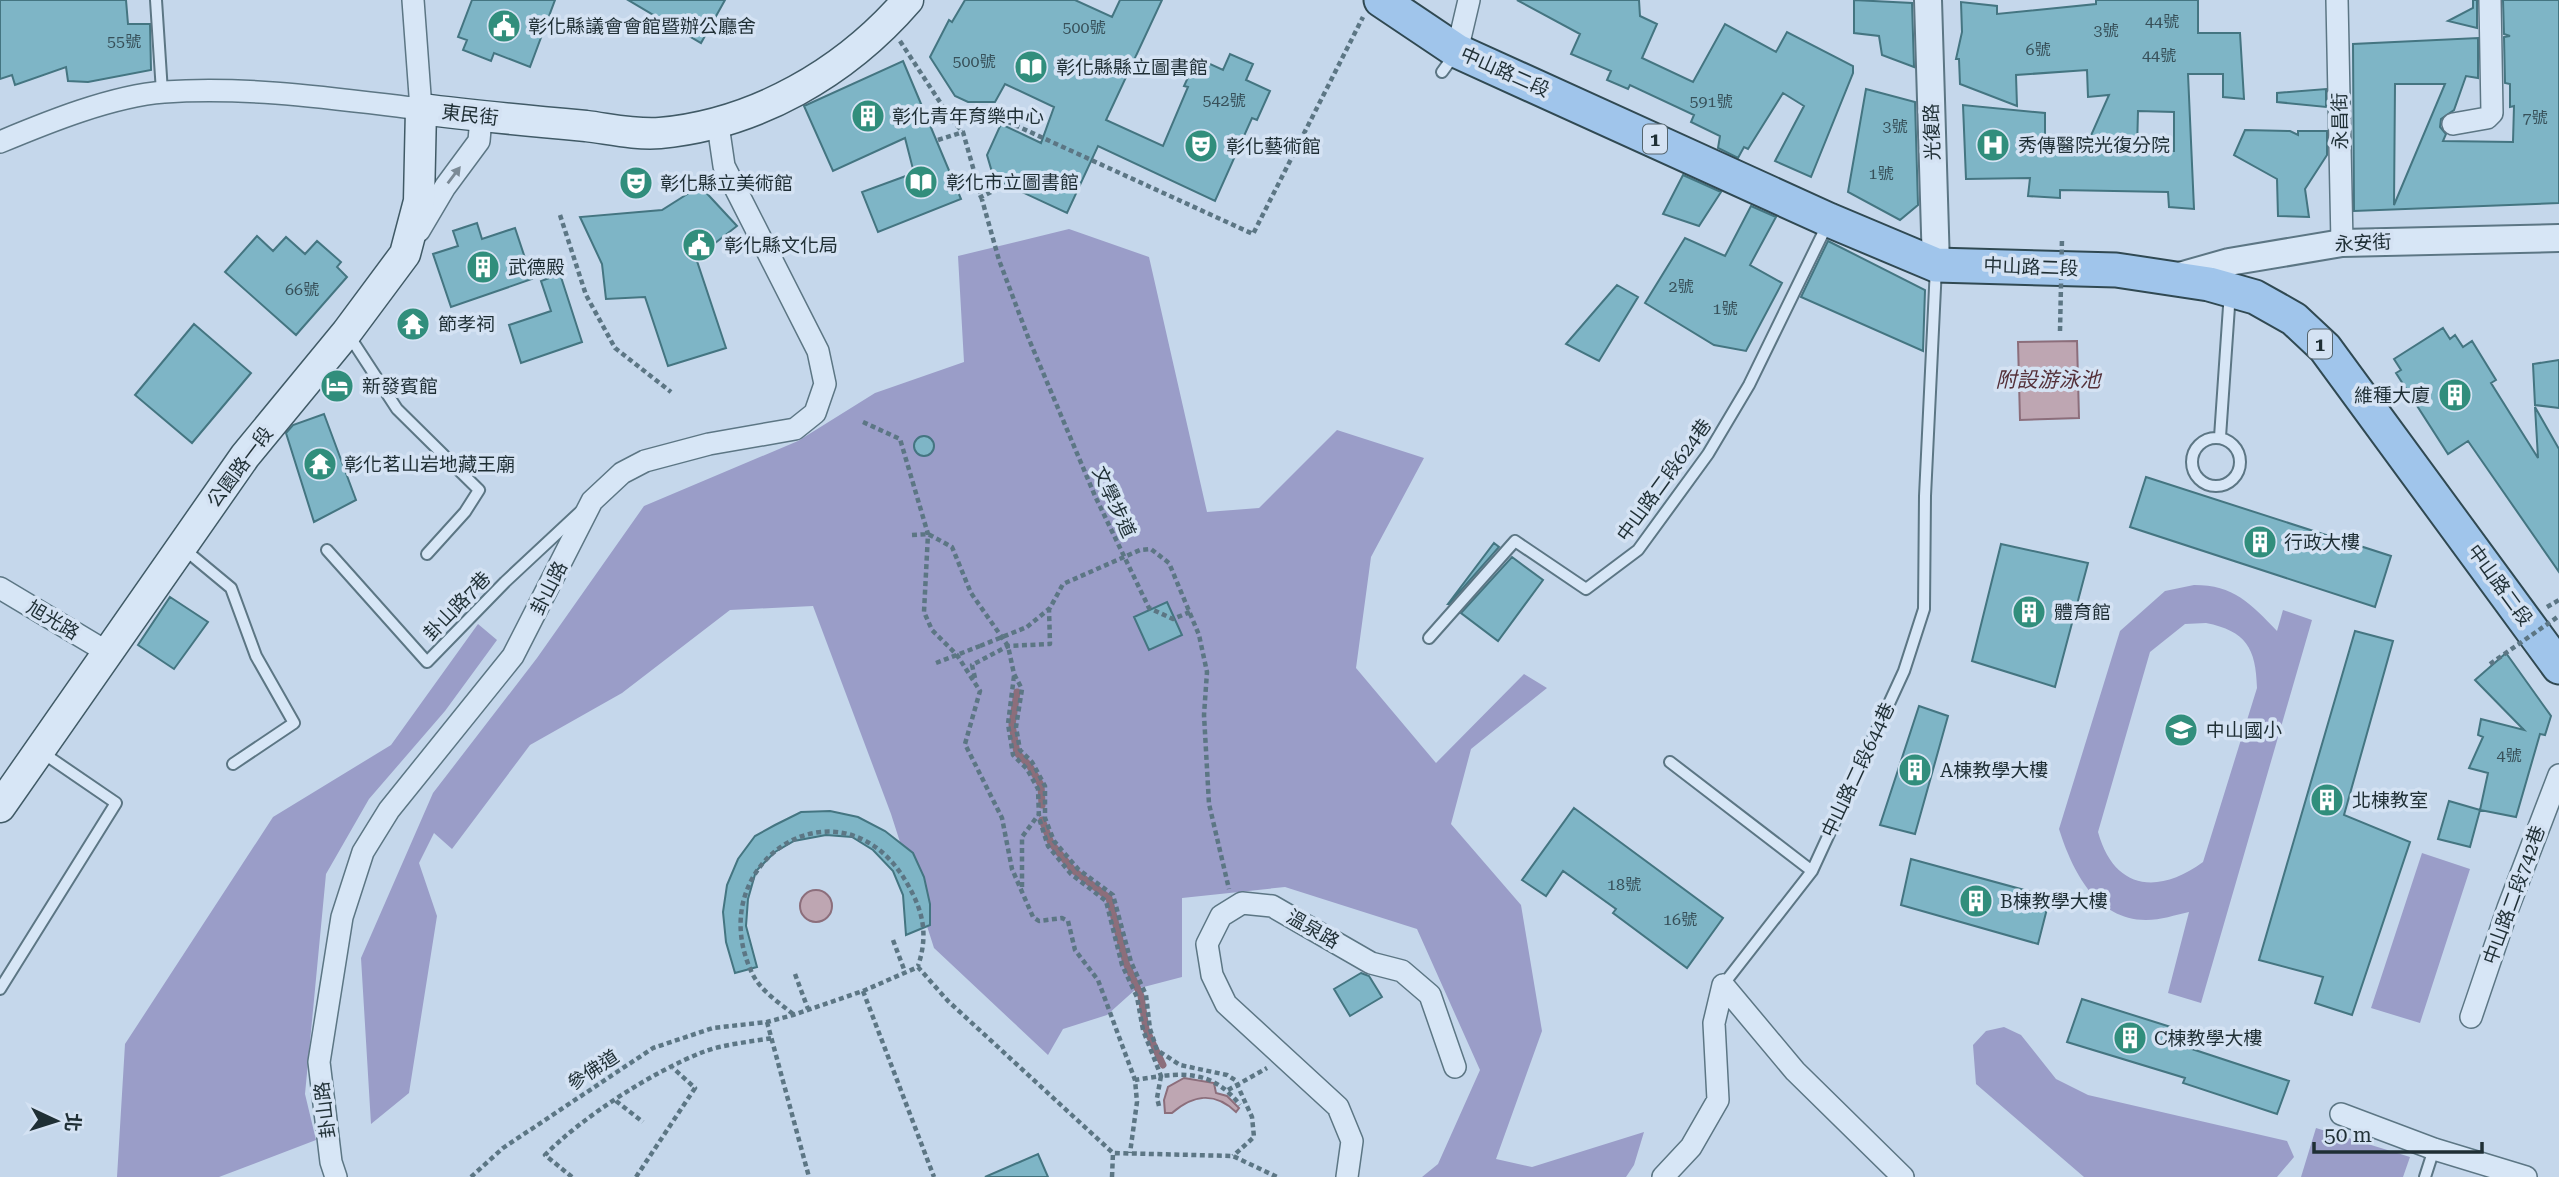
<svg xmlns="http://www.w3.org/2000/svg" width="2559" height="1177" viewBox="0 0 2559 1177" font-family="'Roboto Serif','Noto Sans TC',serif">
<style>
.green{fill:#9a9dc8;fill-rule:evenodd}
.water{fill:#bea6b2;stroke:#8c6e7b;stroke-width:2}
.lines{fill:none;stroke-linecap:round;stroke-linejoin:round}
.stream{stroke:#8c6e7b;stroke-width:7}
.building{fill:#7eb5c6;stroke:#447581;stroke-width:2;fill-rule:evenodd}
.service-casing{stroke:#5c7684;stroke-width:14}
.minor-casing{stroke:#5c7684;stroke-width:24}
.tertiary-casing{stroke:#5c7684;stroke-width:30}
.secondary-casing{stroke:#405a66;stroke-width:33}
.primary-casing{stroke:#304952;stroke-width:37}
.path{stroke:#5c7684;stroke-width:4.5;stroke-dasharray:5 3.5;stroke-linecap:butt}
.service{stroke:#d7e6f6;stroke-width:10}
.minor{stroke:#d7e6f6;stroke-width:21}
.tertiary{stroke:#d7e6f6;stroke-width:26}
.secondary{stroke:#d7e6f6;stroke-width:30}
.primary{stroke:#a0c5eb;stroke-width:33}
.path-bridge{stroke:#5c7684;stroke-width:4.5;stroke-dasharray:5 3.5;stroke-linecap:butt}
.oneway{fill:#7b8a96}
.labels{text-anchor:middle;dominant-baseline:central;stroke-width:7;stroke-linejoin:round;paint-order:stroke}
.number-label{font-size:16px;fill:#375059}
.shield{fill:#d4e2f3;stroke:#55656e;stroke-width:2}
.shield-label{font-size:18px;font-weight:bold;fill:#1f2f35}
.poi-label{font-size:19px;fill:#1f2f35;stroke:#d4e2f3;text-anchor:start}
.street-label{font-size:19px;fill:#1f2f35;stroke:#d4e2f3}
.water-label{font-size:21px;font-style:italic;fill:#543039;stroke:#d4e2f3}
</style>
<rect width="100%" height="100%" fill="#c5d7eb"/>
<!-- green -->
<path class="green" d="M1069 229 1149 257 1207 512 1259 508 1337 430 1424 458 1371 557 1356 668 1436 763 1524 674 1547 688 1471 749 1451 824 1521 905 1542 1031 1496 1159 1532 1167 1644 1132 1634 1165 1626 1177H1422L1438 1164 1480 1070 1417 929 1285 887 1182 898V977L1136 989 1107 1015 1063 1029 1048 1055 934 948 891 814 813 606 730 610 622 693 530 745 452 849 434 833 419 863 437 916 409 1093 371 1124 361 958 433 793 537 658 644 506 798 441 875 393 964 362 958 256Z
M2194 585C2234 585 2250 603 2277 631L2283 610 2312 620 2201 1003 2168 993 2189 912C2175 915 2161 920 2146 920 2096 920 2072 870 2059 829L2120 631 2165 591ZM2206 623C2246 631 2256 648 2257 688L2203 862C2158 895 2114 890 2098 832L2150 652 2185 624Z
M478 624 497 640 445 711 369 799 326 874 305 1094 316 1140 219 1177H117L125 1044 273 817 391 745Z
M2422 853 2470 869 2420 1023 2371 1008Z
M2004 1027 2021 1035 2056 1079 2088 1095 2287 1141 2294 1157 2277 1177H2084L1976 1084 1973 1045 1986 1031Z
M2316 1128 2410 1157 2403 1177H2301Z"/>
<!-- water -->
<path class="water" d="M2077 341 2079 418 2020 420 2018 342Z
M800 906a16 16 0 1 1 32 0a16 16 0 1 1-32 0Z
M1184 1078 1214 1083 1216 1093 1227 1096 1239 1108 1236 1112C1214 1091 1193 1095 1172 1113H1165L1164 1100 1168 1087Z"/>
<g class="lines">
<!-- stream -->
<path class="stream" d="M1017 692 1012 725 1017 753 1029 765 1041 785 1042 805
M1042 820 1051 843 1073 870 1109 898 1126 963 1141 996 1146 1029 1163 1065"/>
</g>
<!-- building -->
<path class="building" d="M0 0H126L128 24H150L151 70 88 82 68 81 66 67 15 85 12 75 0 79Z
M472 0H555L530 67 494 53 491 61 463 50 467 40 458 37Z
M628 0H725L701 43Z
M965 0H1075L1112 17 1120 0H1162L1106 120 1163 146 1188 87 1184 86 1197 58 1223 70 1230 54 1253 64 1246 80 1270 91 1257 120 1252 118 1215 201 1098 146 1067 213 994 179 987 155 1001 124 1041 143 1054 107 1005 84 995 102H968L955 96 930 57 949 20 952 22Z
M1517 0H1639L1640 16 1657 24 1642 58 1693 82 1725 24 1776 52 1787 32 1853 66V73L1811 177 1775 161 1804 106 1783 93 1748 149 1744 147 1738 158 1718 148 1720 136 1691 122 1694 115 1630 85 1628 89 1607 80 1611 71 1571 54 1580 34Z
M1854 0 1912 3 1914 67 1882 55 1879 36 1854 33Z
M2096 0H2198V33H2240L2244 99 2223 97V74H2188L2194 209 2169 207 2168 192 2060 190V198L2028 196 2030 178 1966 179 1963 105 2045 113V150L2085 149 2109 95 2088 97 2087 70 2016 75 2017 106 1960 84 1959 59H1956L1962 32 1961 2 1997 6V14L2096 4ZM2138 111 2174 112V151L2137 150Z
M2473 0H2477V28L2448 21 2473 8Z
M2503 0H2559V203L2354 211 2353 44 2478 38V78L2466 76 2454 110 2441 119 2440 127 2446 134 2443 141 2513 142 2514 106 2510 107V84L2505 83 2504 37 2510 36 2504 34ZM2395 84H2445L2394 205Z
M903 61 961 199 878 232 862 192 914 173 905 138 833 171 804 106Z
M1866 89 1915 102 1918 205 1900 220 1848 192Z
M2326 89V107L2277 102V93Z
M2245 130 2290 131 2298 135V131H2327V155L2305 189 2309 217 2278 216 2277 179 2234 155Z
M1683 175 1721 192 1699 226 1663 214Z
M700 186 737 226 696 258 726 348 668 366 645 297 606 299 602 264 580 217 662 210Z
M1751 206 1776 217 1750 265 1782 283 1746 351 1714 345 1645 303 1685 238 1725 256Z
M477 223 482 239 515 228 532 279 451 307 433 254 458 246 453 231Z
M257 236 273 251 286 237 305 254 317 241 341 262 337 267 347 277 296 335 225 272Z
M1828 241 1925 290 1923 351 1801 297Z
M560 274 582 342 521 363 509 325 551 311 541 281Z
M1617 285 1638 297 1599 361 1566 344Z
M194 324 251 373 192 443 135 395Z
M2443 328 2450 339 2455 335 2463 347 2472 341 2496 380 2491 383 2538 458 2535 407 2559 449V572L2468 441 2448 454 2396 373 2401 370 2394 359Z
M2559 360V408L2535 405 2533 364Z
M324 414 356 500 314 522 286 433 293 425Z
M914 446a10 10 0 1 1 20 0a10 10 0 1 1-20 0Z
M2146 477 2391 556 2375 607 2130 527Z
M1494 543 1499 547 1449 604H1448Z
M2001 544 2088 563 2055 687 1972 661Z
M1512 557 1543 580 1498 641 1461 613Z
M170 597 208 622 174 669 138 645Z
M1167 602 1182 635 1149 650 1134 617Z
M2355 631 2393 641 2344 815 2410 842 2352 1015 2315 1003 2323 977 2259 960Z
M2506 653 2551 716 2545 735 2540 734 2516 817 2480 810 2488 773 2469 768 2483 737 2478 735 2481 719 2524 730 2475 680Z
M1919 706 1948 716 1915 834 1880 825Z
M2449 801 2480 810 2470 847 2438 839Z
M1574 808 1723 918 1687 968 1613 913 1616 909 1563 871 1546 896 1522 880Z
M830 811 858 817 885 831 913 853 924 877 930 904V925L906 935 903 895 893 871 873 850 852 837 826 835 794 841 775 852 756 871 748 899 746 926 757 967 735 973 726 942 723 912 727 885 738 859 755 836 775 825 801 812Z
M1911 859 2050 897 2038 944 1901 905Z
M1361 973 1369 976 1382 997 1350 1016 1334 989Z
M2082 999 2193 1034 2189 1048 2289 1081 2277 1114 2183 1083 2185 1078 2067 1042Z
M1038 1154 1048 1177H985Z"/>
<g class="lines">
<defs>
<path id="service" d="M156 0 162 92
M1442 72 1455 54
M348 334 397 409 479 490 465 512 427 554
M2220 437 2230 292
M2192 462a24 24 0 1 1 48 0a24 24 0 1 1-48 0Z
M184 549 231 588 256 656 294 723 233 764
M327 550 427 662 505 582 580 512
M1429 638 1515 541 1586 589 1638 550 1708 454 1749 385 1828 223
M1670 762 1812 871
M1723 985 1812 871 1904 671 1924 609 1925 496 1936 267
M0 989 116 803 40 751
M2425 1177 2434 1149"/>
<path id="minor" d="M2337 0 2342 243
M1457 51 1469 0
M2453 124 2487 118 2492 113 2490 0
M0 142C48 122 112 96 164 92 250 86 336 99 421 109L413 0
M419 231 445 187 479 141 481 117
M0 588 107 652
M1723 985 1795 1071 1903 1177
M2471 1017 2508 908 2559 775
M2341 1114 2434 1149 2526 1177
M336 1177 331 1162 319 1062 342 917 363 852 389 810 513 656 592 501 622 473 645 461 709 444 795 429 815 413 825 384 818 351 724 166 718 125
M1347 1177 1352 1141 1338 1107 1226 1004 1212 975 1207 944 1221 916 1242 903 1272 906 1371 963 1402 971 1430 995 1455 1067
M1663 1177 1691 1147 1718 1100 1714 1023 1723 985"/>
<path id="tertiary" d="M1928 0 1936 265
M2176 277 2229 262 2342 243 2559 238"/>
<path id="secondary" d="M0 807 245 456 347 332 405 254 419 201 421 109C476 116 531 121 586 126 610 129 636 135 660 133 756 124 845 73 908 0"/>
<path id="primary" d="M1381 0 1457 51 1829 220 1936 265 2116 270 2209 284 2255 297 2294 319 2325 348 2559 667"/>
</defs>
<!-- service casing -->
<use href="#service" class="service-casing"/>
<!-- minor casing -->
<use href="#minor" class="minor-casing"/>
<!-- tertiary casing -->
<use href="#tertiary" class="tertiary-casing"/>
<!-- secondary casing -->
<use href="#secondary" class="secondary-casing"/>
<!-- primary casing -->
<use href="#primary" class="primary-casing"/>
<!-- path -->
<path class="path" d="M900 41 951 119 982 110 1253 234 1363 17
M951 119 963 132 999 260 1028 337 1095 496 1149 608 1173 619 1190 612
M938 140 963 132
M979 198 1005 185
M560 215 586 295 615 348 671 392
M863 422 900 439 928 534 924 612 932 630 957 655 980 691 965 744 1002 818 1012 869 1033 917 1039 921 1062 918 1068 921 1075 950 1098 980 1135 1080 1137 1102 1130 1153
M912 535 928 534 952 547 971 593 1008 646 1014 674 1022 689 1016 727 1020 750 1032 762 1045 786V818L1054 841 1078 869 1113 895 1131 962 1146 995 1150 1029 1157 1050 1180 1065 1227 1075 1235 1080 1252 1117 1254 1137 1233 1156
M2547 607 2559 600
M1027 627 1050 608 1063 584 1140 550 1151 549 1169 563 1199 635 1207 672 1204 715 1209 804 1229 889
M936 663 980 646
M1014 676 1008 724 1013 755 1027 769 1038 789 1039 818 1048 846 1071 874 1106 901 1122 965 1137 997 1143 1030 1161 1076 1135 1080
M975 678 972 665 1008 646 1050 644 1049 609
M1022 887V837L1039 814
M893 940 905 972
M795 974 808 1009
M863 991 934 1177
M793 1014C778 1002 760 990 752 973 699 860 844 770 908 885 924 913 928 936 918 966
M767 1022 809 1177
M1228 1090 1267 1068
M616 1101 643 1122
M1159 1106 1157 1098 1161 1076C1195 1072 1218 1077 1240 1105
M471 1177 503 1148 653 1048 713 1028 767 1022 793 1015 863 991 918 967 948 1001 1113 1153 1233 1156 1277 1177
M572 1177 545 1155C582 1117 654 1071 703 1052 724 1044 750 1042 772 1038
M636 1177 695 1088 673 1068
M1112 1177 1113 1153"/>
<!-- service -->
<use href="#service" class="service"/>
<!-- minor -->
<use href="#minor" class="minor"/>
<!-- tertiary -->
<use href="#tertiary" class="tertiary"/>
<!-- secondary -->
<use href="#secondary" class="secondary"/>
<!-- primary -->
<use href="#primary" class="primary"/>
<!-- path-bridge -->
<path class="path-bridge" d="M2060 331 2062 238
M980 646 1027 627
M2490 664 2559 616"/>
</g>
<!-- one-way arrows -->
<defs><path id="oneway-solid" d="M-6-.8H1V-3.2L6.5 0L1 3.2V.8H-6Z" transform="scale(1.75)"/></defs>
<use class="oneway" href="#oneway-solid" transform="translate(454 175) rotate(-53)"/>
<!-- icons -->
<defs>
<symbol id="civic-disc" viewBox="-11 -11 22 22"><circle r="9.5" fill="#318e7c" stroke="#d4e2f3"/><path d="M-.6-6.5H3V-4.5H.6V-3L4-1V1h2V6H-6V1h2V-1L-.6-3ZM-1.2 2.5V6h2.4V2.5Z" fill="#fff"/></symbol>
<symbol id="library-disc" viewBox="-11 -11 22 22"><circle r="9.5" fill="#318e7c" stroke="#d4e2f3"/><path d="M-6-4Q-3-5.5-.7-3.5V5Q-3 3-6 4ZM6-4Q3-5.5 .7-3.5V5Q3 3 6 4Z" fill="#fff"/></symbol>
<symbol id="building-disc" viewBox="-11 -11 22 22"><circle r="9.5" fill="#318e7c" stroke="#d4e2f3"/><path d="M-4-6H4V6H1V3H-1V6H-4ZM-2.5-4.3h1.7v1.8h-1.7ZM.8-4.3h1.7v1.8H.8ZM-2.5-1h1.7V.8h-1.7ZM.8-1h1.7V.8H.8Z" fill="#fff"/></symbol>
<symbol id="hospital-disc" viewBox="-11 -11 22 22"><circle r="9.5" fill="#318e7c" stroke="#d4e2f3"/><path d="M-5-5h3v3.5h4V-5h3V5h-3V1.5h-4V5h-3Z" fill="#fff"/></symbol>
<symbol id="theatre-disc" viewBox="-11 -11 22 22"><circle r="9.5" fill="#318e7c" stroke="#d4e2f3"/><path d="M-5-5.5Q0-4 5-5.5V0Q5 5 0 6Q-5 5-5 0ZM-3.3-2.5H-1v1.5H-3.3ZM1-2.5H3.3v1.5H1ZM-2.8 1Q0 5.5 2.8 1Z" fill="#fff"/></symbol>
<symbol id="temple-disc" viewBox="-11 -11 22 22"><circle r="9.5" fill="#318e7c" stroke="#d4e2f3"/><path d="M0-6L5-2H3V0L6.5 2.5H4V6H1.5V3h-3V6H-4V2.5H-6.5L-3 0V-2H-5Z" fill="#fff"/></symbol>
<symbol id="hotel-disc" viewBox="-11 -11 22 22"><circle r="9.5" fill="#318e7c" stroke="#d4e2f3"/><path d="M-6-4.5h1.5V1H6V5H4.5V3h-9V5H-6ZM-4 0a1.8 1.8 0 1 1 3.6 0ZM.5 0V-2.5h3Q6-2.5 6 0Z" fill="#fff"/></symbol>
<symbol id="school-disc" viewBox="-11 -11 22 22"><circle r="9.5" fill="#318e7c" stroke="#d4e2f3"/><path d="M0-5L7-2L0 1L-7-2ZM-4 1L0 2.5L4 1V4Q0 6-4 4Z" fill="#fff"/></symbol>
</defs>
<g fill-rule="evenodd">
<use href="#civic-disc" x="485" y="7" width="38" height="38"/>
<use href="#library-disc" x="1012" y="48" width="38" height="38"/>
<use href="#building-disc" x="849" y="97" width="38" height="38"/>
<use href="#hospital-disc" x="1974" y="126" width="38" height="38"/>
<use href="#theatre-disc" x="1182" y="127" width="38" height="38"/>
<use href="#library-disc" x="902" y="163" width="38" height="38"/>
<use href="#theatre-disc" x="617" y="164" width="38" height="38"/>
<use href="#civic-disc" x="680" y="226" width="38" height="38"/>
<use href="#building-disc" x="464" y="248" width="38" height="38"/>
<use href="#temple-disc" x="394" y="305" width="38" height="38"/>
<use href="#hotel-disc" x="318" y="367" width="38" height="38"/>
<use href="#building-disc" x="2436" y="376" width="38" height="38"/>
<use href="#temple-disc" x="301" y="445" width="38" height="38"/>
<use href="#building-disc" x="2241" y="523" width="38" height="38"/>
<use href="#building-disc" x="2010" y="593" width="38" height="38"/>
<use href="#school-disc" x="2162" y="711" width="38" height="38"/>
<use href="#building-disc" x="1896" y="751" width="38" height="38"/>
<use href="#building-disc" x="2308" y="781" width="38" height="38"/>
<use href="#building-disc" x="1957" y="882" width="38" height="38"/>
<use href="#building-disc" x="2111" y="1019" width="38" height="38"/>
</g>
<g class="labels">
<!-- number labels -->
<g class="number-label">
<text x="2162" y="21">44號</text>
<text x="1084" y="27">500號</text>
<text x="2106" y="30">3號</text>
<text x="124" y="41">55號</text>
<text x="2038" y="49">6號</text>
<text x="2159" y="55">44號</text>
<text x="974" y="61">500號</text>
<text x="1224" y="100">542號</text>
<text x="1711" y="101">591號</text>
<text x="2535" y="117">7號</text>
<text x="1895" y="126">3號</text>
<text x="1881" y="173">1號</text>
<text x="1681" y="286">2號</text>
<text x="302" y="289">66號</text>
<text x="1725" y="308">1號</text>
<text x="2509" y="755">4號</text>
<text x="1624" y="884">18號</text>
<text x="1680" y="919">16號</text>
</g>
<!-- shield labels -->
<g class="shield">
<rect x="1643" y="124.5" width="24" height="29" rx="5"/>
<rect x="2308" y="329.5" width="24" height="29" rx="5"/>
</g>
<g class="shield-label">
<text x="1655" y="139">1</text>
<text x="2320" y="344">1</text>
</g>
<!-- poi labels -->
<g class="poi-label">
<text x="528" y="26">彰化縣議會會館暨辦公廳舍</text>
<text x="1056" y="67">彰化縣縣立圖書館</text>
<text x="892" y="116">彰化青年育樂中心</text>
<text x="2018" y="145">秀傳醫院光復分院</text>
<text x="1226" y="146">彰化藝術館</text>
<text x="946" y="182">彰化市立圖書館</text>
<text x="660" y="183">彰化縣立美術館</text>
<text x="724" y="245">彰化縣文化局</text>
<text x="508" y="267">武德殿</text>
<text x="438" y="324">節孝祠</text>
<text x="362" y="386">新發賓館</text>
<text x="2430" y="395" text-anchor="end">維種大廈</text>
<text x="344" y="464">彰化茗山岩地藏王廟</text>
<text x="2284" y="542">行政大樓</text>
<text x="2054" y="612">體育館</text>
<text x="2206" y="730">中山國小</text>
<text x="1940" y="770">A棟教學大樓</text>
<text x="2352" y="800">北棟教室</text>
<text x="2000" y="901">B棟教學大樓</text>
<text x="2154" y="1038">C棟教學大樓</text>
</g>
<!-- street labels -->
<g class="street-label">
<text transform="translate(1505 72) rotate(24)">中山路二段</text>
<text transform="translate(470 115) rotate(7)">東民街</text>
<text transform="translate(2340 121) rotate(-91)">永昌街</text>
<text transform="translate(1932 132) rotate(-92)">光復路</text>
<text transform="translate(2363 243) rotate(-3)">永安街</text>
<text transform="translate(2031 267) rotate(2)">中山路二段</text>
<text transform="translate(240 467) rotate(-53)">公園路一段</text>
<text transform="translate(1664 480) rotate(-54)">中山路二段624巷</text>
<text transform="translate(1114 502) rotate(65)">文學步道</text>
<text transform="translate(2500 585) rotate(54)">中山路二段</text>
<text transform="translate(549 588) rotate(-63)">卦山路</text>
<text transform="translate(457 606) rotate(-46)">卦山路7巷</text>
<text transform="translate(53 620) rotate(31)">旭光路</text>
<text transform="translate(1858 770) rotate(-65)">中山路二段644巷</text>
<text transform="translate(2514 895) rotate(-70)">中山路二段742巷</text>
<text transform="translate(1313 929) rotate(30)">溫泉路</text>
<text transform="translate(593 1070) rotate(-33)">參佛道</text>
<text transform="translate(325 1110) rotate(-97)">卦山路</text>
</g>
<!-- water labels -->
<g class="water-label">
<text x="2048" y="380">附設游泳池</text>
</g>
</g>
<!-- north arrow -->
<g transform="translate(56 1121) rotate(94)" stroke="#d4e2f3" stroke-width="5" paint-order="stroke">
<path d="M0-5L12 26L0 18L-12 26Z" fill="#1f2f35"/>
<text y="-10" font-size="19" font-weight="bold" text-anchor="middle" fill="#1f2f35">北</text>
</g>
<!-- scale -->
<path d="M2314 1142v10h168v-10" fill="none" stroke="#1f2f35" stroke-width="3.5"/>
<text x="2324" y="1142" font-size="21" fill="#1f2f35" stroke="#d4e2f3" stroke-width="5" paint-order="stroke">50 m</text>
</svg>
